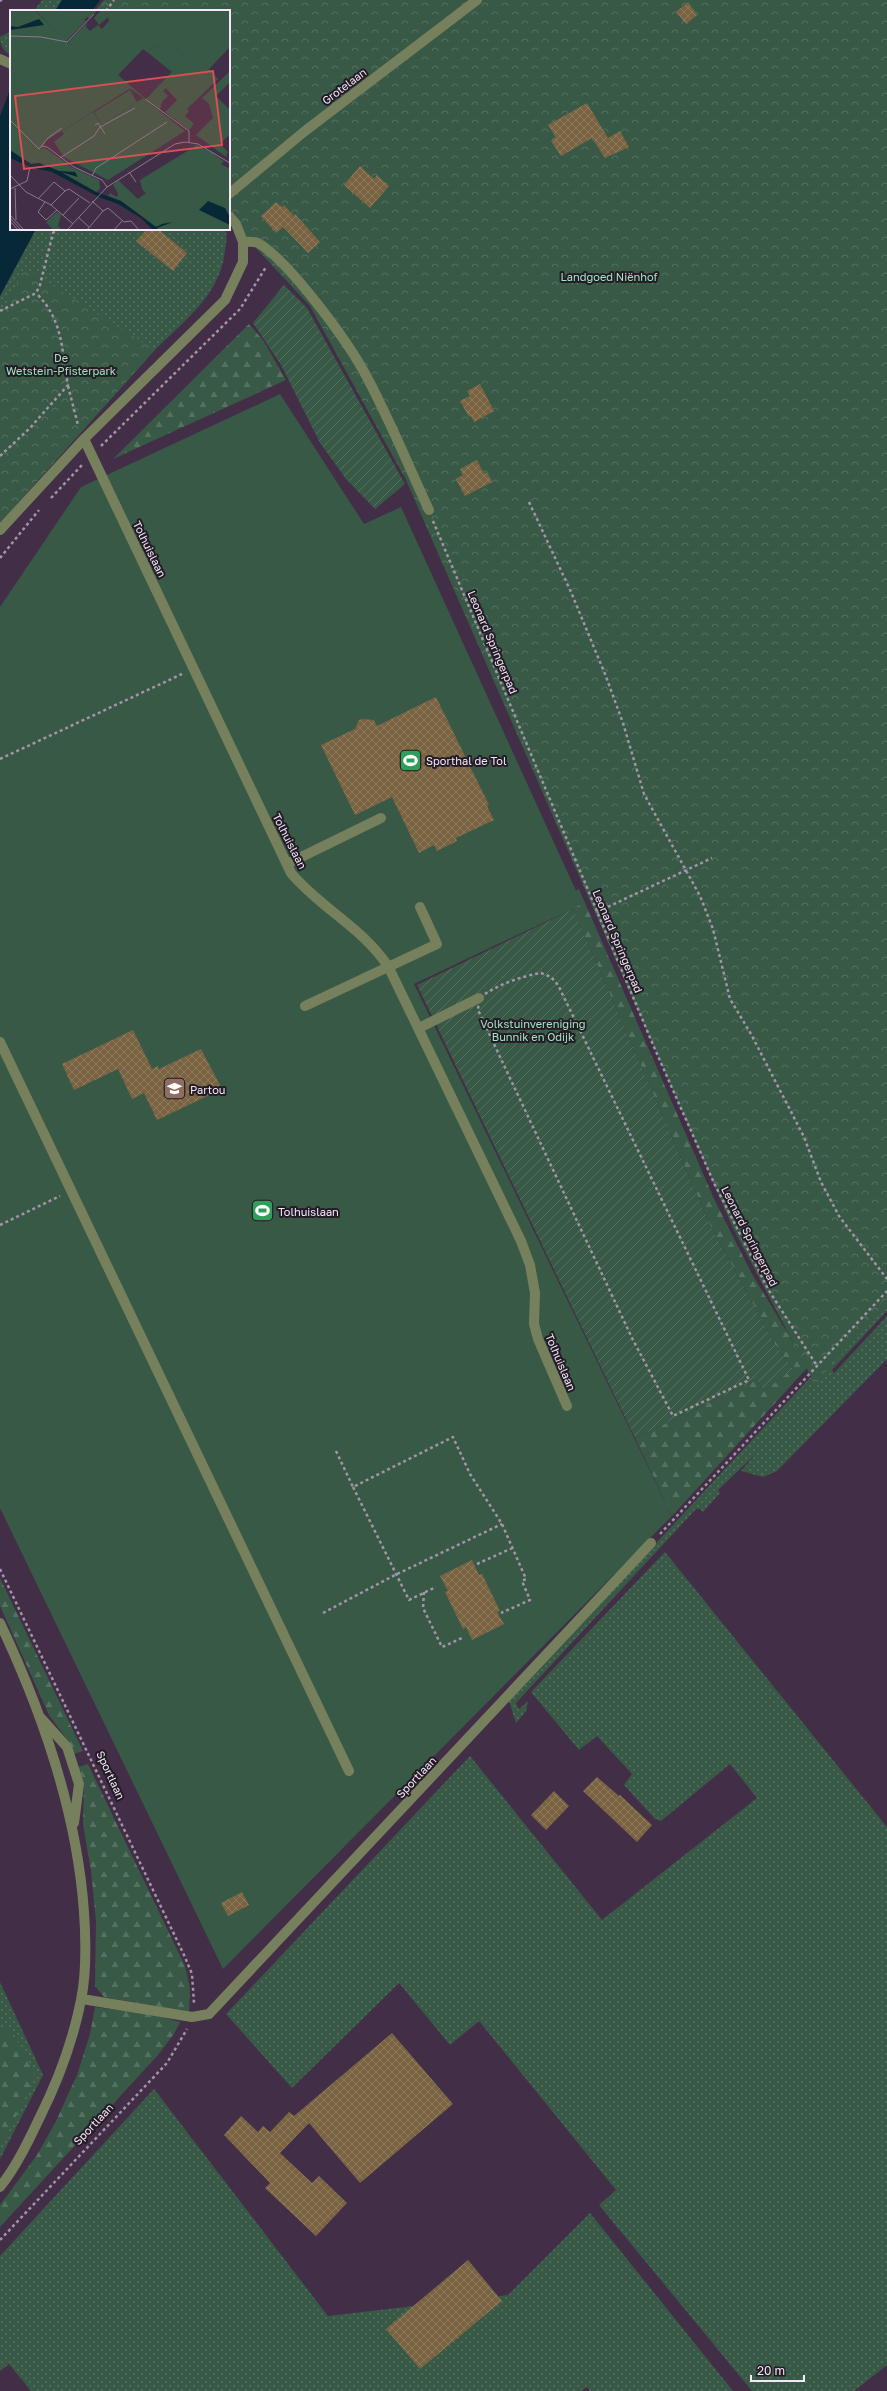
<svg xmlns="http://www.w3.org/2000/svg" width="887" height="2391" viewBox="0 0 887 2391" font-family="'Golos Text',sans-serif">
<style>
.grass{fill:url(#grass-dots)}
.forest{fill:url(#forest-firs)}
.park{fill:url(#park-crowns)}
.garden{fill:url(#garden-furrows)}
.pitch{fill:#385946}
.water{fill:#072836}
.building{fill:url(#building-cross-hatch)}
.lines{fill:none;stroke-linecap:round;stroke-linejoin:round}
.path{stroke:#a494a8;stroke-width:2.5;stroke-dasharray:3 3;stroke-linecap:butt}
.minor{stroke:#77805d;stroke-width:10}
.labels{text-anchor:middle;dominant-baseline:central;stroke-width:4;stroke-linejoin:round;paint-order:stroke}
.street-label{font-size:11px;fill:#f5e9f9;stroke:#231b26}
.park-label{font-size:11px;fill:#a4e6bf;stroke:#231b26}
.poi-label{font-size:11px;fill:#f5e9f9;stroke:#231b26;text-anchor:start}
.inset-road{fill:none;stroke:#8a798e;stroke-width:1}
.view{fill:#dc4f52;fill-opacity:0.15;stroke:#dc4f52;stroke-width:2}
.inset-edge{fill:none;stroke:#f5e9f9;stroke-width:2}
</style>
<defs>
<pattern id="grass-dots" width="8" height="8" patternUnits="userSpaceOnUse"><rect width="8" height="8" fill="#385946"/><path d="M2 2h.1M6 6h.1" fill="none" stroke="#557161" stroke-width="1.8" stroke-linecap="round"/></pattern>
<pattern id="forest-firs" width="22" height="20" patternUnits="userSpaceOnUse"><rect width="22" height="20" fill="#385946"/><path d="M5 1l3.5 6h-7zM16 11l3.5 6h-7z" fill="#557161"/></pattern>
<pattern id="park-crowns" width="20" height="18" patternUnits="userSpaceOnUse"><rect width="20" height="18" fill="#385946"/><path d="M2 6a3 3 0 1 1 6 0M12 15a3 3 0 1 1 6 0" fill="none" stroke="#557161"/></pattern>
<pattern id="garden-furrows" width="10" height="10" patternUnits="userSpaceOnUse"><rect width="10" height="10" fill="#385946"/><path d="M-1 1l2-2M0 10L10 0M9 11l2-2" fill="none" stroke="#557161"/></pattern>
<pattern id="building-cross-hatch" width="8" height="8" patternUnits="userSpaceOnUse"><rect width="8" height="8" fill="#796341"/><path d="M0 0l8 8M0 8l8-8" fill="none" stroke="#8d795d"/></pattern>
</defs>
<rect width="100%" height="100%" fill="#422e47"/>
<!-- grass -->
<path class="grass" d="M42 0H62L55 11H34Z
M11 31V56C4 51 0 46 0 37Z
M36 229H225C228 236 226 242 225 250 221 294 185 320 155 350L112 337 0 340V296Z
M887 1295V1311L832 1370 834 1373 887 1316V1359L777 1471 763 1477 741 1471 756 1454 718 1490 720 1493 703 1512 700 1509H696L516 1703 519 1709 528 1701 526 1711 516 1723 509 1701Z
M665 1552 887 1827V2365L854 2391H752L599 2205 616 2190 479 2021 450 2045 399 1983 292 2088 226 2014 470 1756 602 1920 757 1798 730 1764 661 1821 655 1819 624 1785 632 1774 597 1736 579 1750 531 1692Z
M0 1982 43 2075 0 2159Z
M154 2089 328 2316 508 2295 590 2213 733 2391H590L587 2387 581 2391H31L9 2364 0 2371V2256Z"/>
<!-- forest -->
<path class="forest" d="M249 324 263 340 286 380 113 459Z
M579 889 715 1201 752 1274 808 1367 672 1516 635 1438 757 1380 764 1391 793 1369 775 1344 711 1227 573 909 410 984 474 936Z
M0 1578 83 1751 74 1754 71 1745 49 1715 0 1606Z
M88 1764 185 1966 190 1988 189 2012 104 1997 95 1986 96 1921 91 1871 83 1824 84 1783 78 1767Z
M95 2007 151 2014 180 2022 174 2034 158 2055 0 2227V2205L37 2155 56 2121 77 2075 90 2034Z
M10 2028 35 2072 21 2107 0 2147V2029Z"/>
<!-- park -->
<path class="park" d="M104 0H887V1304L815 1384 733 1228 406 480 310 306 229 219V11H95Z
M25 268 155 350 0 523V315Z"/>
<!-- garden -->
<path class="garden" d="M284 285 307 308 405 484 375 509 346 479 320 443 281 365 253 323Z
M573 909 711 1227 775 1344 793 1369 764 1391 757 1380 635 1438 417 985Z"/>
<!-- pitch -->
<path class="pitch" d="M280 394 364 524 401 507 582 904 414 984 672 1516 223 1969 0 1508V607L81 487Z"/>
<!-- water -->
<path class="water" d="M62 0H100L92 11H55Z
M11 87V229H36L0 296V116Z"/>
<!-- building -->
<path class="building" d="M688 2 697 15 686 24 676 12Z
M587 103 608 138 620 131 629 147 605 158 592 138 561 156 551 141 556 138 548 125Z
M360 166 374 179 377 175 389 186 370 208 344 185Z
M276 202 282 207 284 205 294 216 295 214 320 242 308 253 283 227 276 233 261 216Z
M147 229H158L187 253 173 271 136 241Z
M480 384 494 411 474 422 471 416 469 417 460 401 470 396 467 391Z
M477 460 483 472 488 474 492 482 465 496 456 479 463 475 460 469Z
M436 697 489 805 487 806 494 820 456 838 457 841 437 851 434 845 419 853 392 797 355 815 321 745 355 729 359 720 363 719 374 720 377 726Z
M133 1030 152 1069 158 1066 159 1069 201 1049 222 1089 157 1120 144 1093 132 1099 118 1069 74 1090 62 1064Z
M472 1560 479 1575 482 1574 500 1611 497 1612 504 1624 472 1640 466 1627 463 1629 445 1592 448 1591 440 1576Z
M597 1777 619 1796 620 1795 652 1825 637 1842 583 1791Z
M554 1791 569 1806 546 1830 531 1815Z
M242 1892 249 1905 228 1916 221 1903Z
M392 2033 453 2104 360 2183 309 2123 280 2153 312 2183 319 2176 347 2203 316 2236 265 2188 270 2183 224 2135 241 2116 258 2132 263 2126 270 2132 289 2112 294 2116Z
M468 2260 502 2301 420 2369 386 2329Z"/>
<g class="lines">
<!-- path -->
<path class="path" d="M0 1 2 0
M106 11 114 0
M0 311 36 293 40 285 53 233 57 229
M68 386 78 425
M101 446 240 309 266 267
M0 456 30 428 68 385C61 349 64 321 36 293
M51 498 82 465
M529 502 571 592 605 674 623 723 644 794 700 896 713 929 730 999 751 1034 804 1137 821 1182 839 1216 887 1279
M433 521 654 1047 714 1183 768 1289 817 1366
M0 558 39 510
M0 759 182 674
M597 912 712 858
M541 973 551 977 558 985 749 1380 673 1416 632 1338 478 1010 479 998C495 986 521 976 541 973Z
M0 1225 60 1196
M336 1451 353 1487 453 1437 470 1474 502 1524 526 1579 522 1581 530 1600 501 1613
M353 1487 409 1600 436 1587
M660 1534 887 1291
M477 1564 512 1548
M0 1569 184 1955 192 1974 194 2003
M424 1592 423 1608 442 1647 464 1637
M323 1613 395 1575 502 1524
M0 2240 167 2063 187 2029"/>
<!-- minor -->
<path class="minor" d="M0 59 11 64
M229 194 305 131 477 0
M243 242C247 242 254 241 258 243 288 260 345 338 363 370 387 413 408 465 429 510
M84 439 291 873C320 908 365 929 389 968L521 1241 530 1265 535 1293 534 1324 538 1339 567 1406
M0 530 84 439 225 300 243 262V242L236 224 229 216
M287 864 381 818
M305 1006 437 944 420 907
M419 1028 479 998
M0 1042 349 1771
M0 1623C43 1714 77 1812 84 1912 86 1941 87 1971 81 2000 73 2041 58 2081 39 2119 28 2142 16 2167 0 2187
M41 1718 67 1747 79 1784 74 1823
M82 1999 192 2017 209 2014 651 1543"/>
</g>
<!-- icons -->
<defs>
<symbol id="stadium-square" viewBox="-11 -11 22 22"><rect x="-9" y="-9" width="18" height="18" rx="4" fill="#2e9e5b" stroke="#231b26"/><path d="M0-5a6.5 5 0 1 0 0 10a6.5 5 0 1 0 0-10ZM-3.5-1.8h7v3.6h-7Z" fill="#fff"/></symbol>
<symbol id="school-square" viewBox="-11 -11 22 22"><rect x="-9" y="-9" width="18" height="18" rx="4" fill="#8d6e63" stroke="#231b26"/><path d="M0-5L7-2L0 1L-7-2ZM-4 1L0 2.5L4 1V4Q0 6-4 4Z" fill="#fff"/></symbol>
</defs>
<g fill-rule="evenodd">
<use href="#stadium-square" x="398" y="748" width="25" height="25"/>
<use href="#school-square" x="162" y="1076" width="25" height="25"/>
<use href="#stadium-square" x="250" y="1198" width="25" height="25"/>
</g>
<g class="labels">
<!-- street labels -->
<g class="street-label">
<text transform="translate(344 86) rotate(-37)">Grotelaan</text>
<text transform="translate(150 549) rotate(64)">Tolhuislaan</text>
<text transform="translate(493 642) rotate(67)">Leonard Springerpad</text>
<text transform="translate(290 841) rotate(63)">Tolhuislaan</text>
<text transform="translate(618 941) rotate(67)">Leonard Springerpad</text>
<text transform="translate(750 1236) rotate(63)">Leonard Springerpad</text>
<text transform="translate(561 1362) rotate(67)">Tolhuislaan</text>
<text transform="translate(111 1775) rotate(65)">Sportlaan</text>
<text transform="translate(416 1777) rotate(-47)">Sportlaan</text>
<text transform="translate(93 2124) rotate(-47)">Sportlaan</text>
</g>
<!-- park labels -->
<g class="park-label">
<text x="609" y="276">Landgoed Niënhof</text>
<text x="61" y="357">De<tspan x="61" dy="13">Wetstein-Pfisterpark</tspan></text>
<text x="533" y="1023">Volkstuinvereniging<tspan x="533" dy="13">Bunnik en Odijk</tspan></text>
</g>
<!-- poi labels -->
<g class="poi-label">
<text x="426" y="760">Sporthal de Tol</text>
<text x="190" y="1089">Partou</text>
<text x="278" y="1211">Tolhuislaan</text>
</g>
</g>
<!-- overview -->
<g transform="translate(10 10)">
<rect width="220" height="220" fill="#422e47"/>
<path d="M25 0H88L79 8 77 7 74 10 76 11 56 31ZM91 0H220V37L199 59 208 69 177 99 179 101 175 106 184 114 179 120 155 102 167 90 156 78 153 81 158 86 152 92 150 100 88 55 0 37 62 35 58 32 77 13 76 17 80 21 88 15 92 19 99 11 98 7 89 15 84 8ZM146 35 159 44 165 38 177 46 136 89 108 65 133 39 137 42ZM220 61V72L206 86 220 100V127L218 126 210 134 218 142 216 147 186 125 203 108 199 94 192 88ZM187 135 214 151 211 154 220 159V220H149L146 218 156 213 146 217 111 191 98 186 100 183 107 187 108 183 103 175 108 170 128 189 136 183 132 179 130 170ZM35 138 42 143 39 154 50 159 59 156 87 169 71 164 82 170 89 180 86 182 51 163 68 167 63 161H49L29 153 21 154 30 139Z" fill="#385946" fill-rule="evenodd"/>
<path d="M146 35 159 43 165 38 177 46 162 62 137 42ZM185 135 203 143 209 149 207 151 183 141ZM186 151 189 156H176L155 164 172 155ZM191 156 196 157 202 168 189 169 190 177 172 182 171 179 159 180 183 173 191 165ZM208 178H220V191L211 183ZM179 187 182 191 192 189 180 198 166 192ZM171 206 179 207 192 219 184 220 169 211Z" fill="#385946"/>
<path d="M47 202 51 205 48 216 52 220H43L36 212Z" fill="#385946"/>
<path d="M0 0H24L59 33 121 78 37 130 22 154 0 142ZM42 143 63 158 89 170 90 179 87 180 36 154Z" fill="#385946"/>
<path d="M120 80 127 92 92 115 84 102Z" fill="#385946"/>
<path d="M133 88 175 121 98 170 54 147 44 132 54 124 52 121 83 102 92 115Z" fill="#385946"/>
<path d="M29 9 34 15 0 20V16L8 17ZM0 140 21 154 29 153 49 161 65 162 68 167 51 162 86 182 111 191 146 217 152 214 163 212 147 218 149 220H143L131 208 108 194 89 187 42 162 20 157 0 148ZM198 191 215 198 220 207V215L189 200Z" fill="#072836"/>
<path class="inset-road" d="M0 26 31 27 57 32 84 4M135 89 179 121V132M0 110 29 139 38 128 52 118M85 115 88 113 95 124M32 136 37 137 64 157 92 170 97 177M50 148 84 126 90 117 125 98M119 162 126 172M0 165 16 182 41 195 63 214M82 166 86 158 157 112M5 178 6 210M0 179 17 171 20 157M28 189 44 172 55 181 59 179 80 193M82 191 93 201 98 198 114 212M35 192 28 202 36 210 47 200M41 195 55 181M0 205 14 220M53 205 69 188M68 207 79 217M0 208 11 220M0 211 8 220M114 212 121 211 129 220M57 220 97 177 165 134 175 132 188 134 220 153M77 220 93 201M104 220 112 211"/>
<path class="view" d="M203 61 212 135 14 159 5 86Z"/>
<rect width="220" height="220" class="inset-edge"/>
</g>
<!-- scale -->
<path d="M751 2375v6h53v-6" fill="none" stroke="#f5e9f9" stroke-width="2"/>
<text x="757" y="2375" font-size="12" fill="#f5e9f9" stroke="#231b26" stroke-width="3" paint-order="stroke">20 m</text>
</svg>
